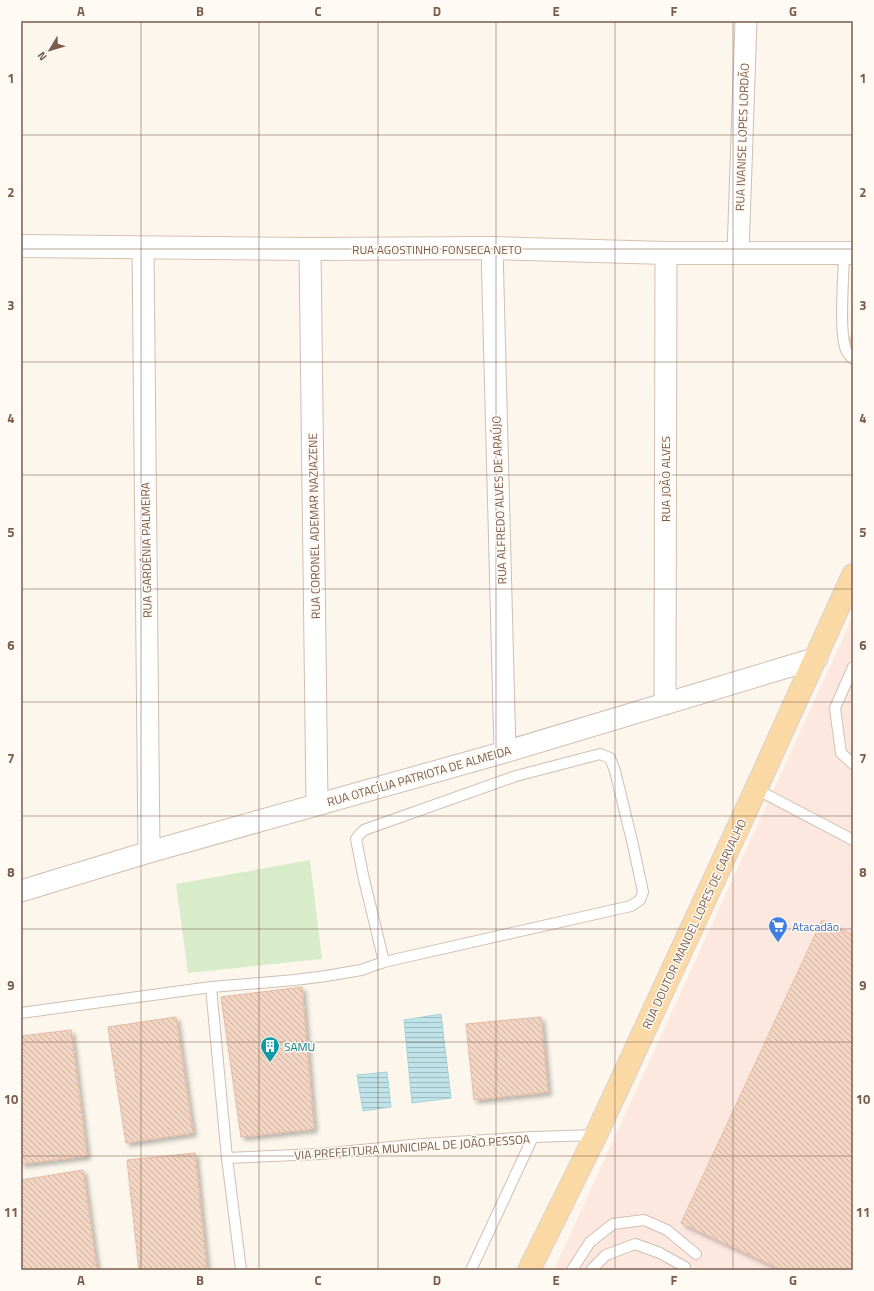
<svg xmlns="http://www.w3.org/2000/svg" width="874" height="1291" viewBox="0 0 874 1291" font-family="'Titillium Web',sans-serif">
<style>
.commercial{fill:#fde8e0}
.grass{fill:#d8ecc9}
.water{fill:url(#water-rules);stroke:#a5d3da}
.building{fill:url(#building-back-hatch);stroke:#e6bba3;filter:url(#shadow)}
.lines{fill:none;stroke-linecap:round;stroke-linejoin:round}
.service-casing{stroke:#d1beb0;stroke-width:12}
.minor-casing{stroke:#d1beb0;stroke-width:23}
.secondary-casing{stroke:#d6c0b0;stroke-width:24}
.primary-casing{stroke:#dad1cd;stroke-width:24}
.service{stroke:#fff;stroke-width:10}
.minor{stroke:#fff;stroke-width:21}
.secondary{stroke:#fff;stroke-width:22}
.primary{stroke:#fbd9a5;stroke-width:22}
.grid{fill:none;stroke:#7a5c4d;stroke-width:1;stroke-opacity:0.55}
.labels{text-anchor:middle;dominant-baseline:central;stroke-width:3;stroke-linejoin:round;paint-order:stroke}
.street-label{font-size:12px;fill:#7a5c4d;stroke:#fffaf3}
.shop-label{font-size:12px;fill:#366cbe;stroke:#fffaf3;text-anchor:start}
.culture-label{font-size:12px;fill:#0d838f;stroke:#fffaf3;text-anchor:start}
.neatline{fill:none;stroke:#7a5c4d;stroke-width:1.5}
.grid-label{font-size:13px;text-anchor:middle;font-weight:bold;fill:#7a5c4d}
</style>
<defs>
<pattern id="water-rules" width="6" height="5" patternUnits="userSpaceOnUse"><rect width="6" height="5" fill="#bfe3e8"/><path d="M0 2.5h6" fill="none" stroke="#a0bbbe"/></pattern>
<pattern id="building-back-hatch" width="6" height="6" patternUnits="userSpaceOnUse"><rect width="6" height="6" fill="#f3d5c3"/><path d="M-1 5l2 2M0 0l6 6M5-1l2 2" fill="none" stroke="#cab0a1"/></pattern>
<filter id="shadow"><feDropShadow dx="3.5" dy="3.5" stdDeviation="2" flood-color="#0004"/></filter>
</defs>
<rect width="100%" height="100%" fill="#fdf6ec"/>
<!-- commercial -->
<path class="commercial" d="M853 616V1270H554Z"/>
<!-- grass -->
<path class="grass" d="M310 860 322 959 188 973 176 884Z"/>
<!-- water -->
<path class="water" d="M441 1014 451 1098 412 1103 404 1020Z
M387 1072 391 1107 363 1111 357 1075Z"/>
<!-- building -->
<path class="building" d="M853 332V350L846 347Z
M822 920 853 935V1270H782L681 1223Z
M302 987 314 1129 241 1137 221 997Z
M176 1017 193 1133 126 1143 108 1027Z
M541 1017 548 1092 474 1100 466 1024Z
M71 1030 87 1156 21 1164V1036Z
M195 1153 207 1270H139L127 1160Z
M83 1170 97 1270H21V1180Z"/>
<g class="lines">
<defs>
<path id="service" d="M844 253C844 274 838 336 847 352 848 354 851 357 853 359
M853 667 835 708 841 753 853 764
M756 789 853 840
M211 987 227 1158 241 1270
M21 1013 211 987 295 980 326 976 361 970 384 962 631 906 640 900 643 892 633 845 615 771 610 758 600 754 516 776 364 830 359 835 356 839 363 875 384 962
M227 1158 320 1154 422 1144 533 1137 596 1135
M471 1270 533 1137
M572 1270 590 1242 613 1224 644 1220 667 1230 696 1254
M591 1270 606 1255 635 1244 660 1253 685 1267"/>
<path id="minor" d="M143 248 149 852
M492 248 505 752
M310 249 317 804
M738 253 746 21
M665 704 666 253
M21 891 149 852 505 752 817 658"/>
<path id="secondary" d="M21 246 310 249 492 248 666 253H853"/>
<path id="primary" d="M529 1270 596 1135 756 789 853 575"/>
</defs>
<!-- service casing -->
<use href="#service" class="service-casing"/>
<!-- minor casing -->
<use href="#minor" class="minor-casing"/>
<!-- secondary casing -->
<use href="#secondary" class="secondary-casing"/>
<!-- primary casing -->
<use href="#primary" class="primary-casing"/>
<!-- service -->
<use href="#service" class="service"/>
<!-- minor -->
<use href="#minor" class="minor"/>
<!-- secondary -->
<use href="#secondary" class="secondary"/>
<!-- primary -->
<use href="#primary" class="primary"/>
</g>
<!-- grid -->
<path class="grid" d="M141 21V1270M259 21V1270M378 21V1270M496 21V1270M615 21V1270M733 21V1270M21 135H853M21 249H853M21 362H853M21 475H853M21 589H853M21 702H853M21 816H853M21 929H853M21 1042H853M21 1156H853"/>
<!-- icons -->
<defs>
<symbol id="supermarket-pin" viewBox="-11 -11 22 30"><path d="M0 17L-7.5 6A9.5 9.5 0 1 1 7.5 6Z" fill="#3f7fe0" stroke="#fffaf3"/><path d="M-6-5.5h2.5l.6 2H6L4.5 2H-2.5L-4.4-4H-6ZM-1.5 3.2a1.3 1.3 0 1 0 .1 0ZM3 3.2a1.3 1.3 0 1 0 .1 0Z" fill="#fff"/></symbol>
<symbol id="building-pin" viewBox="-11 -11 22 30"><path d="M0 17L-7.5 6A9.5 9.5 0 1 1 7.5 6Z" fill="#0f9aa8" stroke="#fffaf3"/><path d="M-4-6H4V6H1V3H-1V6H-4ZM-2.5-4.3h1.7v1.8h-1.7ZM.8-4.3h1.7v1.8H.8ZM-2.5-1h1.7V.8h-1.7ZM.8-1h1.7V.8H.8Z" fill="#fff"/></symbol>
</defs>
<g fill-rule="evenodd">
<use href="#supermarket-pin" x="767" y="915" width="22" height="30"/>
<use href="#building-pin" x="259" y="1035" width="22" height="30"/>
</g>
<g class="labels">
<!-- street labels -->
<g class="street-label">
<text transform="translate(742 137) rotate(-88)">RUA IVANISE LOPES LORDÃO</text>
<text x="437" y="249">RUA AGOSTINHO FONSECA NETO</text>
<text transform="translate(665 479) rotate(-90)">RUA JOÃO ALVES</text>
<text transform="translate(499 500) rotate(-92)">RUA ALFREDO ALVES DE ARAÚJO</text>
<text transform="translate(314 526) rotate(-91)">RUA CORONEL ADEMAR NAZIAZENE</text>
<text transform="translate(146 550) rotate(-91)">RUA GARDÊNIA PALMEIRA</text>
<text transform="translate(419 776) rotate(-16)">RUA OTACÍLIA PATRIOTA DE ALMEIDA</text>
<text transform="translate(694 924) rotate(-65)">RUA DOUTOR MANOEL LOPES DE CARVALHO</text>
<text transform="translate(412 1147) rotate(-4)">VIA PREFEITURA MUNICIPAL DE JOÃO PESSOA</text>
</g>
<!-- shop labels -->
<g class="shop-label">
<text x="792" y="926">Atacadão</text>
</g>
<!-- culture labels -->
<g class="culture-label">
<text x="284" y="1046">SAMU</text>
</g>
</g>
<!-- border -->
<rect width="874" height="1291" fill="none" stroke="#fffaf3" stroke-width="44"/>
<!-- north arrow -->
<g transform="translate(50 50) rotate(232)" stroke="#fffaf3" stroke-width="3" paint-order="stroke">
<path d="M0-3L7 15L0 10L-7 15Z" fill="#7a5c4d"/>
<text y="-6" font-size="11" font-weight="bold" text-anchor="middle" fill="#7a5c4d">N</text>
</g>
<rect x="22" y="22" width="830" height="1247" class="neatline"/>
<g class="grid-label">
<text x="81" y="16">A</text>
<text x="200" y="16">B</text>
<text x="318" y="16">C</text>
<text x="437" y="16">D</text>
<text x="556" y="16">E</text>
<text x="674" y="16">F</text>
<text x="793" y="16">G</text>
<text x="11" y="83">1</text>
<text x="863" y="83">1</text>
<text x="11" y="197">2</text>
<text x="863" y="197">2</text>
<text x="11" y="310">3</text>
<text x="863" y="310">3</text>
<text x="11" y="423">4</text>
<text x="863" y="423">4</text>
<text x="11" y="537">5</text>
<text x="863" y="537">5</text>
<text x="11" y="650">6</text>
<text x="863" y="650">6</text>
<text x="11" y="763">7</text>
<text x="863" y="763">7</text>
<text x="11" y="877">8</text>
<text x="863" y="877">8</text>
<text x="11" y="990">9</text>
<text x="863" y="990">9</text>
<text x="11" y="1104">10</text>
<text x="863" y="1104">10</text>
<text x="11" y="1217">11</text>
<text x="863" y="1217">11</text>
<text x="81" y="1285">A</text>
<text x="200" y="1285">B</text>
<text x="318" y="1285">C</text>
<text x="437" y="1285">D</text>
<text x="556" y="1285">E</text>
<text x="674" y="1285">F</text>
<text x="793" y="1285">G</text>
</g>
</svg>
